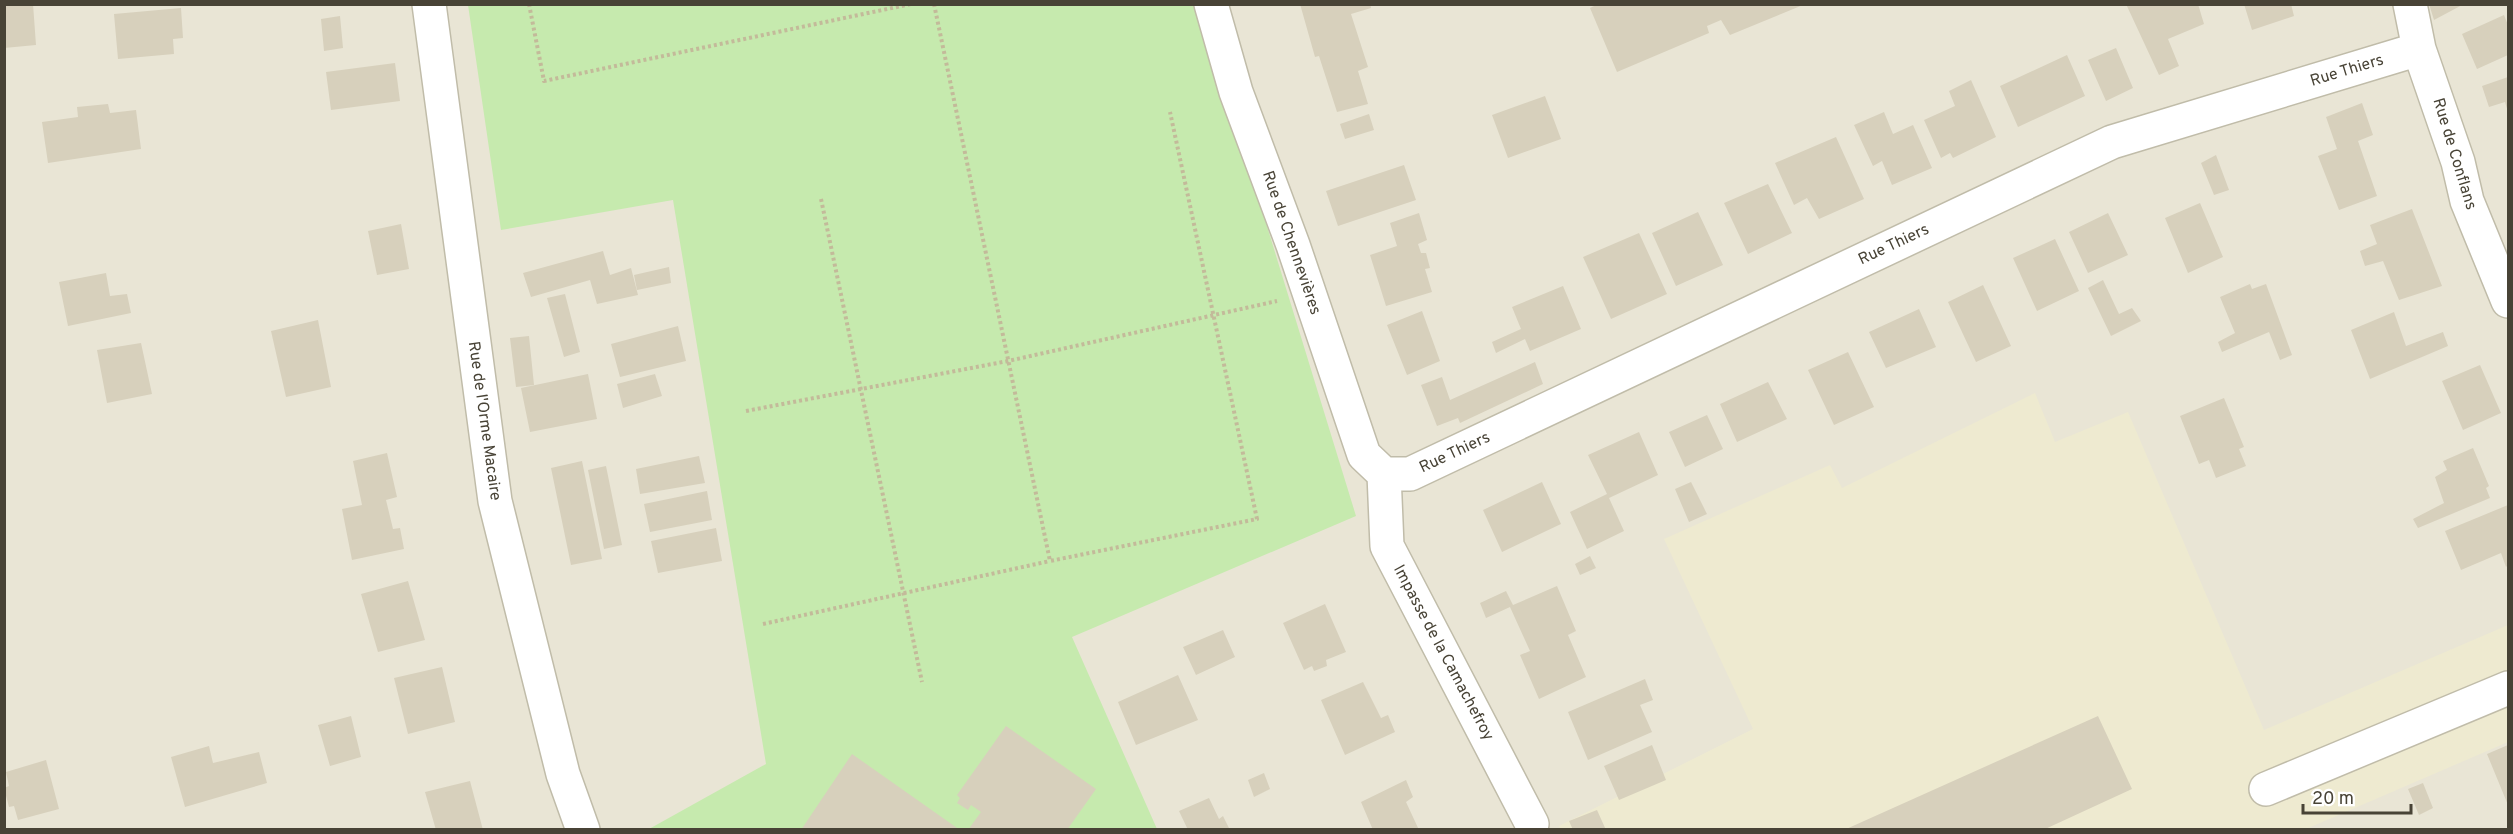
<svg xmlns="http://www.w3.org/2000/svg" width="2513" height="834" viewBox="0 0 2513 834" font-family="Overpass,sans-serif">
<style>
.residential{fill:#e9e5d5}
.education{fill:#eeead0}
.green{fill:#c6eaae}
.building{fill:#d7d0bc}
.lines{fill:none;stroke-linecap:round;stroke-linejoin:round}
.minor-casing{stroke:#c0bca9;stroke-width:36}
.path{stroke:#c3ba9a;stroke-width:4;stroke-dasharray:3 3;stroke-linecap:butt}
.minor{stroke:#fff;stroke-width:33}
.labels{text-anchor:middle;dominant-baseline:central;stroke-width:4.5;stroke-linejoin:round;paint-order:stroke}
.street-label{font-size:16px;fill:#484336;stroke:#fff}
</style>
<rect width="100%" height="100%" fill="#f4f2e7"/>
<!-- residential -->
<path class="residential" d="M5 5H2508V829H5Z"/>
<!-- education -->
<path class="education" d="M2035 393 2055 442 2128 412 2264 730 2508 625V742L2306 829 1561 830 1559 826 1753 729 1664 539 1830 465 1842 488Z"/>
<!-- green -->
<path class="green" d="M468 5H1199L1356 516 1072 637 1157 829H649L766 764 673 200 501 230Z"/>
<!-- building -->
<path class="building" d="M4 4H33L36 45 4 48Z
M1300 4H1370L1371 8 1351 14 1368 67 1358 71 1368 104 1337 112 1319 56 1315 57Z
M1598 4H1803V5L1730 35 1721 20 1707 26 1709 33 1617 72 1590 8Z
M2126 4H2198L2204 24 2168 39 2179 66 2159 75Z
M2244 4H2291L2294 16 2252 30Z
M2429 4H2464L2434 20Z
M181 8 183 38 173 39 174 54 118 59 114 14Z
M2504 15 2508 25V55L2477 69 2462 34Z
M340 16 343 48 324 51 321 19Z
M2116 48 2133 88 2106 101 2088 60Z
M2067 55 2085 96 2018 127 2000 86Z
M395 63 400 101 331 110 326 72Z
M2508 77V112L2505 102 2489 107 2482 86Z
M1971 80 1996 137 1953 158 1950 153 1941 158 1924 120 1955 106 1949 91Z
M1545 96 1561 139 1508 158 1492 115Z
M2362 103 2373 135 2358 141 2377 196 2339 210 2318 156 2337 149 2326 117Z
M108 104 110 113 136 110 141 149 48 163 42 122 78 117 77 107Z
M1884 112 1893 134 1913 125 1932 168 1892 185 1882 161 1873 166 1854 125Z
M1369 114 1374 130 1345 139 1340 124Z
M1836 137 1864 199 1819 219 1807 198 1794 205 1775 163Z
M2216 155 2229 190 2214 195 2201 163Z
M1404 165 1416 200 1338 226 1326 191Z
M1768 184 1792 233 1748 254 1724 203Z
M2200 203 2223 257 2188 273 2165 218Z
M2412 209 2442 286 2399 300 2383 261 2365 266 2360 251 2377 244 2370 225Z
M1698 212 1723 265 1676 286 1652 233Z
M1419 213 1427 240 1418 244 1421 253H1426L1430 268 1425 269 1432 292 1386 306 1370 255 1397 246 1390 223Z
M2108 213 2128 255 2088 273 2069 232Z
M401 224 409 269 377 275 368 231Z
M1639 233 1667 294 1611 319 1583 257Z
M2055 239 2079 291 2037 311 2013 258Z
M603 251 610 275 631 268 638 295 597 304 590 280 531 297 523 273Z
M669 267 671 283 637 290 634 275Z
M106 273 110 296 127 294 131 313 68 326 59 282Z
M2103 280 2119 314 2132 308 2141 321 2111 336 2088 288Z
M2250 284 2252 289 2266 284 2292 355 2280 360 2269 332 2222 352 2218 342 2235 333 2220 297Z
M1983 285 2011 346 1976 362 1948 302Z
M1563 286 1581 329 1530 351 1525 339 1496 353 1492 342 1521 329 1512 307Z
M565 294 580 352 564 357 547 298Z
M1919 309 1936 347 1886 368 1869 332Z
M1422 311 1440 361 1407 375 1387 325Z
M2394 312 2406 346 2443 332 2448 346 2370 379 2351 330Z
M318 320 331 387 286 397 271 331Z
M678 326 686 361 620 377 611 344Z
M529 336 534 385 516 387 510 338Z
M141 343 152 394 107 403 97 350Z
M1848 352 1874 407 1834 425 1808 370Z
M1535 362 1543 384 1460 423 1458 418 1437 426 1421 385 1442 377 1450 400Z
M2480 365 2501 413 2463 430 2442 381Z
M588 374 597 419 530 432 521 388Z
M655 374 662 396 623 408 617 384Z
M1768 382 1787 419 1737 442 1720 404Z
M2224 398 2244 447 2239 449 2246 466 2216 478 2209 460 2199 464 2180 416Z
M1707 415 1723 449 1685 467 1669 432Z
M1639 432 1658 475 1609 498 1624 531 1587 549 1570 512 1607 494 1588 455Z
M2473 448 2489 486 2486 488 2490 498 2418 528 2413 519 2444 503 2435 477 2447 470 2443 461Z
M387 453 397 497 386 500 393 529 400 528 404 549 352 560 342 509 362 505 353 461Z
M699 456 705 483 640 494 636 469Z
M582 461 602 559 571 565 551 468Z
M606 466 622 545 604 549 588 470Z
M1542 482 1561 524 1502 552 1483 510Z
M1691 482 1707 514 1689 522 1675 489Z
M707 491 712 520 650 532 644 504Z
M2508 505V565L2506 567 2501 553 2461 570 2445 531Z
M716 528 722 561 658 573 651 541Z
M1590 556 1596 568 1580 575 1575 564Z
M408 581 425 640 378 652 361 594Z
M1557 586 1576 631 1568 635 1586 677 1539 699 1520 655 1530 651 1510 607 1486 618 1480 603 1506 591 1513 605Z
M1325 604 1346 652 1326 660 1327 666 1314 671 1312 666 1304 670 1283 623Z
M1223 630 1235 657 1196 675 1183 647Z
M442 667 455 722 408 734 394 678Z
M1178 675 1198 720 1136 745 1118 702Z
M1645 679 1653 700 1640 705 1652 732 1588 760 1568 712Z
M1363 682 1381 718 1388 715 1395 732 1345 755 1321 700Z
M351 716 361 757 330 766 318 725Z
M2098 716 2132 789 2043 830H1844Z
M1006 726 1096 789 1067 830H968L981 812 971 805 968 810 957 803 960 798 957 795Z
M1652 745 1666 780 1619 800 1604 766Z
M2508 745V805L2487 754Z
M209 746 213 763 259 752 267 783 185 807 171 757Z
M852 754 960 830H801Z
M46 760 59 809 18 820 14 806 9 807 4 788 9 786 6 772Z
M1264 773 1270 789 1254 797 1248 780Z
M1406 780 1413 797 1406 802 1419 830H1373L1361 802Z
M470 781 483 830H436L425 792Z
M2423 783 2433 808 2419 815 2408 789Z
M1209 798 1219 819 1223 816 1230 830H1188L1179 811Z
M1597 810 1606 830H1573L1569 821Z"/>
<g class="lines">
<defs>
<path id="minor" d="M429 4 495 501 563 774 583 830
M1211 4 1236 92 1293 245 1364 455 1384 474
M2410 4 2419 49 2458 162 2467 201 2508 301
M1384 474H1410L2112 142 2419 49
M1384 474 1387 546 1532 824
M2266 789 2508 688"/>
</defs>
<!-- minor casing -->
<use href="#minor" class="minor-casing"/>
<!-- path -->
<path class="path" d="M529 4 544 81 911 4
M934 4 1050 561 1257 519 1170 112
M821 199 922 682
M746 411 1008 361 1277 301
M763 624 1050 561"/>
<!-- minor -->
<use href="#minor" class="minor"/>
</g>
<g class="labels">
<!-- street labels -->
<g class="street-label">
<text transform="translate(2347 71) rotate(-17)">Rue Thiers</text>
<text transform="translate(2454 154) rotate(73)">Rue de Conflans</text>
<text transform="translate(1291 243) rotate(71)">Rue de Chennevières</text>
<text transform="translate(1894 245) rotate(-25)">Rue Thiers</text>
<text transform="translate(484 421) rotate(82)">Rue de l'Orme Macaire</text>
<text transform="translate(1455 453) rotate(-25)">Rue Thiers</text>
<text transform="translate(1443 653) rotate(62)">Impasse de la Camachefroy</text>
</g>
</g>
<!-- border -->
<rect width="2513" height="834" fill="none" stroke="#484336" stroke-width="12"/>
<!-- scale -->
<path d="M2303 804v9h108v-9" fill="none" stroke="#484336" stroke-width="3"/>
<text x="2312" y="804" font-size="18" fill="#484336" stroke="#ffffff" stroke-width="4.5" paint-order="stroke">20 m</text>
</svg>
